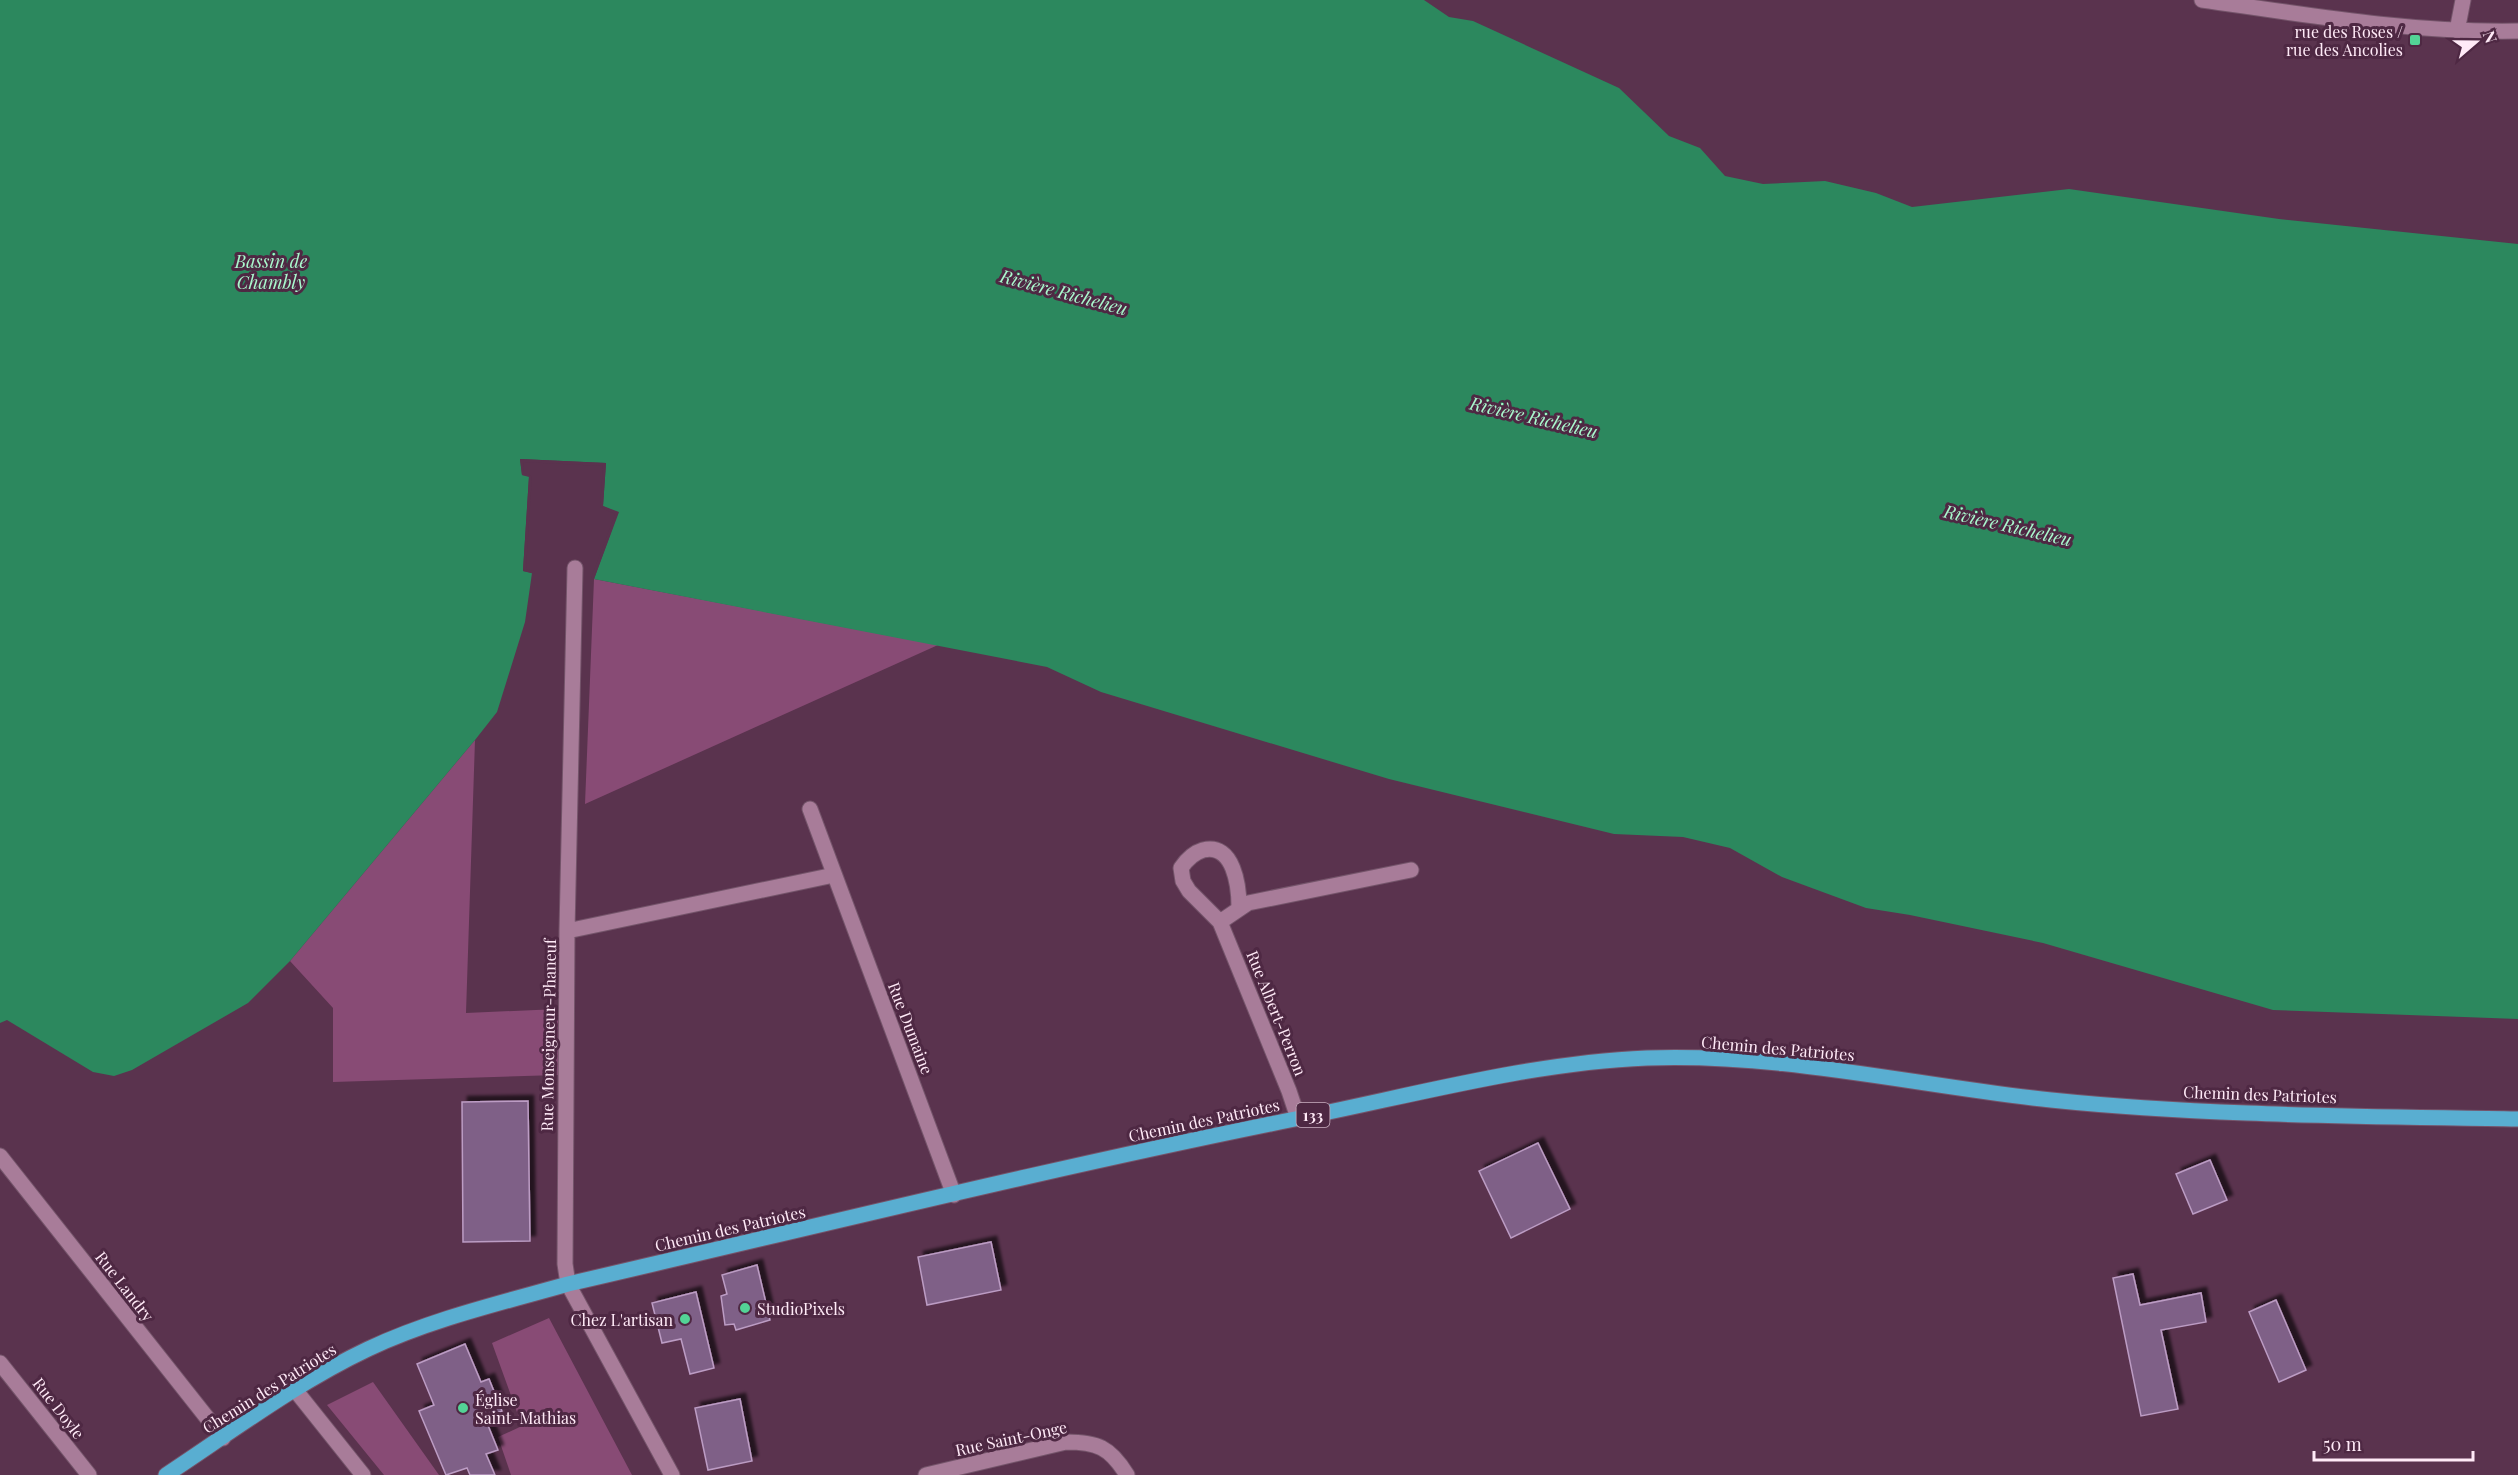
<svg xmlns="http://www.w3.org/2000/svg" width="2518" height="1475" viewBox="0 0 2518 1475" font-family="'Playfair Display',serif">
<style>
.green{fill:#884b75}
.water{fill:#2c885e}
.pier{fill:#5a334e}
.building{fill:#7f6187;stroke:#bc9cc4;stroke-width:1.5;filter:url(#shadow)}
.lines{fill:none;stroke-linecap:round;stroke-linejoin:round}
.street-casing{stroke:#74546a;stroke-width:17}
.primary-casing{stroke:#74546a;stroke-width:17}
.street{stroke:#a87c99;stroke-width:15}
.primary{stroke:#59aed1;stroke-width:15}
.poi-dot{fill:#53d396;stroke:#4e2843;stroke-width:2}
.labels{text-anchor:middle;dominant-baseline:central;stroke-width:6;stroke-linejoin:round;paint-order:stroke}
.shield{fill:#4e2843;stroke:#cab0c1;stroke-width:1.5}
.shield-label{font-size:15px;font-weight:bold;fill:#ffeaf7}
.poi-label{font-size:16px;fill:#ffeaf7;stroke:#4e2843;text-anchor:end}
.street-label{font-size:16px;fill:#ffeaf7;stroke:#4e2843}
.water-label{font-size:18px;font-style:italic;fill:#a9f9cd;stroke:#4e2843}
</style>
<defs>
<filter id="shadow"><feDropShadow dx="5.5" dy="-5.5" stdDeviation="1.5" flood-color="#0009"/></filter>
</defs>
<rect width="100%" height="100%" fill="#5a334e"/>
<!-- green -->
<path class="green" d="M594 579 938 645 585 804Z
M475 740 466 1013 558 1009V1075L333 1082V1008L290 961Z
M549 1318 632 1475H511L498 1437 522 1426 492 1343Z
M373 1382 439 1475H384L327 1405Z"/>
<!-- water -->
<path class="water" d="M0 0H1424L1449 17 1473 21 1619 88 1669 136 1700 148 1725 176 1763 184 1825 181 1876 193 1912 207 2069 189 2279 219 2518 244V1019L2273 1010 2043 943 1910 915 1866 908 1782 877 1730 848 1683 837 1614 834 1389 779 1101 692 1047 667 594 579 618 513 603 506 606 463 520 459 522 475 529 476 523 571 532 573 525 622 497 712 475 740 290 961 248 1003 132 1070 114 1076 93 1072 7 1020 0 1023Z"/>
<!-- pier -->
<path class="pier" d="M520 459 606 463 603 506 619 512 594 579 591 578 615 514 600 507 603 466 523 462 524 473 532 476 526 569 534 571 535 574 523 571 529 477 522 475Z"/>
<!-- building -->
<path class="building" d="M528 1101 530 1241 463 1242 462 1102Z
M1538 1143 1570 1209 1511 1238 1479 1171Z
M2210 1160 2227 1200 2193 1214 2176 1174Z
M991 1242 1001 1290 927 1305 918 1257Z
M757 1265 770 1320 736 1330 734 1324 725 1325 721 1296 727 1294 722 1275Z
M2133 1274 2140 1305 2201 1293 2206 1322 2161 1330 2178 1409 2141 1416 2113 1278Z
M696 1292 714 1368 690 1374 681 1339 662 1343 652 1303Z
M2276 1300 2306 1370 2279 1382 2249 1312Z
M465 1344 481 1382 489 1379 502 1411 485 1418 498 1450 486 1454 495 1475H470L467 1468 446 1475 419 1411 434 1405 417 1364Z
M740 1399 752 1461 708 1470 695 1408Z"/>
<g class="lines">
<defs>
<path id="street" d="M2202 0C2307 15 2412 33 2518 31
M2457 31 2463 0
M575 568 567 931 565 1264 568 1284 672 1475
M810 809 954 1195
M1239 907C1239 887 1234 842 1203 850 1193 853 1187 859 1181 868L1183 881 1189 891 1220 922 1289 1091 1298 1118
M1220 922 1248 903 1411 870
M567 931 834 875
M0 1156 223 1438
M0 1363 89 1475
M296 1391 363 1475
M926 1475 1066 1442C1097 1442 1110 1447 1127 1475"/>
<path id="primary" d="M166 1475C231 1432 298 1382 368 1349 432 1319 501 1303 568 1284 810 1228 1051 1168 1295 1119 1411 1096 1528 1063 1647 1058 1783 1053 1917 1086 2051 1100 2206 1116 2363 1116 2518 1119"/>
</defs>
<!-- street casing -->
<use href="#street" class="street-casing"/>
<!-- primary casing -->
<use href="#primary" class="primary-casing"/>
<!-- street -->
<use href="#street" class="street"/>
<!-- primary -->
<use href="#primary" class="primary"/>
</g>
<!-- markers -->
<g class="poi-dot">
<rect x="2409" y="34" width="12" height="12" rx="3"/>
<circle cx="745" cy="1308" r="6"/>
<circle cx="685" cy="1319" r="6"/>
<circle cx="463" cy="1408" r="6"/>
</g>
<g class="labels">
<!-- shield labels -->
<rect class="shield" x="1296.5" y="1103" width="33" height="24" rx="4.5"/>
<g class="shield-label">
<text x="1313" y="1115">133</text>
</g>
<!-- poi labels -->
<g class="poi-label">
<text x="2403" y="31">rue des Roses /<tspan x="2403" dy="18">rue des Ancolies</tspan></text>
<text x="757" y="1308" text-anchor="start">StudioPixels</text>
<text x="673" y="1319">Chez L'artisan</text>
<text x="475" y="1399" text-anchor="start">Église<tspan x="475" dy="18">Saint-Mathias</tspan></text>
</g>
<!-- street labels -->
<g class="street-label">
<text transform="translate(1277 1013) rotate(68)">Rue Albert-Perron</text>
<text transform="translate(911 1028) rotate(69)">Rue Dumaine</text>
<text transform="translate(548 1035) rotate(-89)">Rue Monseigneur-Phaneuf</text>
<text transform="translate(1778 1048) rotate(5)">Chemin des Patriotes</text>
<text transform="translate(2260 1094) rotate(2)">Chemin des Patriotes</text>
<text transform="translate(1204 1120) rotate(-12)">Chemin des Patriotes</text>
<text transform="translate(730 1228) rotate(-13)">Chemin des Patriotes</text>
<text transform="translate(125 1286) rotate(52)">Rue Landry</text>
<text transform="translate(269 1388) rotate(-32)">Chemin des Patriotes</text>
<text transform="translate(59 1408) rotate(52)">Rue Doyle</text>
<text transform="translate(1011 1438) rotate(-12)">Rue Saint-Onge</text>
</g>
<!-- water labels -->
<g class="water-label">
<text x="271" y="261">Bassin de<tspan x="271" dy="21">Chambly</tspan></text>
<text transform="translate(1064 292) rotate(15)">Rivière Richelieu</text>
<text transform="translate(1534 417) rotate(13)">Rivière Richelieu</text>
<text transform="translate(2008 525) rotate(13)">Rivière Richelieu</text>
</g>
</g>
<!-- north arrow -->
<g transform="translate(2476 42) rotate(70)" stroke="#4e2843" stroke-width="4.5" paint-order="stroke">
<path d="M0-4.5L10 22L0 15L-10 22Z" fill="#ffeaf7"/>
<text y="-9" font-size="16" font-weight="bold" text-anchor="middle" fill="#ffeaf7">N</text>
</g>
<!-- scale -->
<path d="M2314 1451v9h159v-9" fill="none" stroke="#ffeaf7" stroke-width="3"/>
<text x="2323" y="1451" font-size="18" fill="#ffeaf7" stroke="#4e2843" stroke-width="4.5" paint-order="stroke">50 m</text>
</svg>
